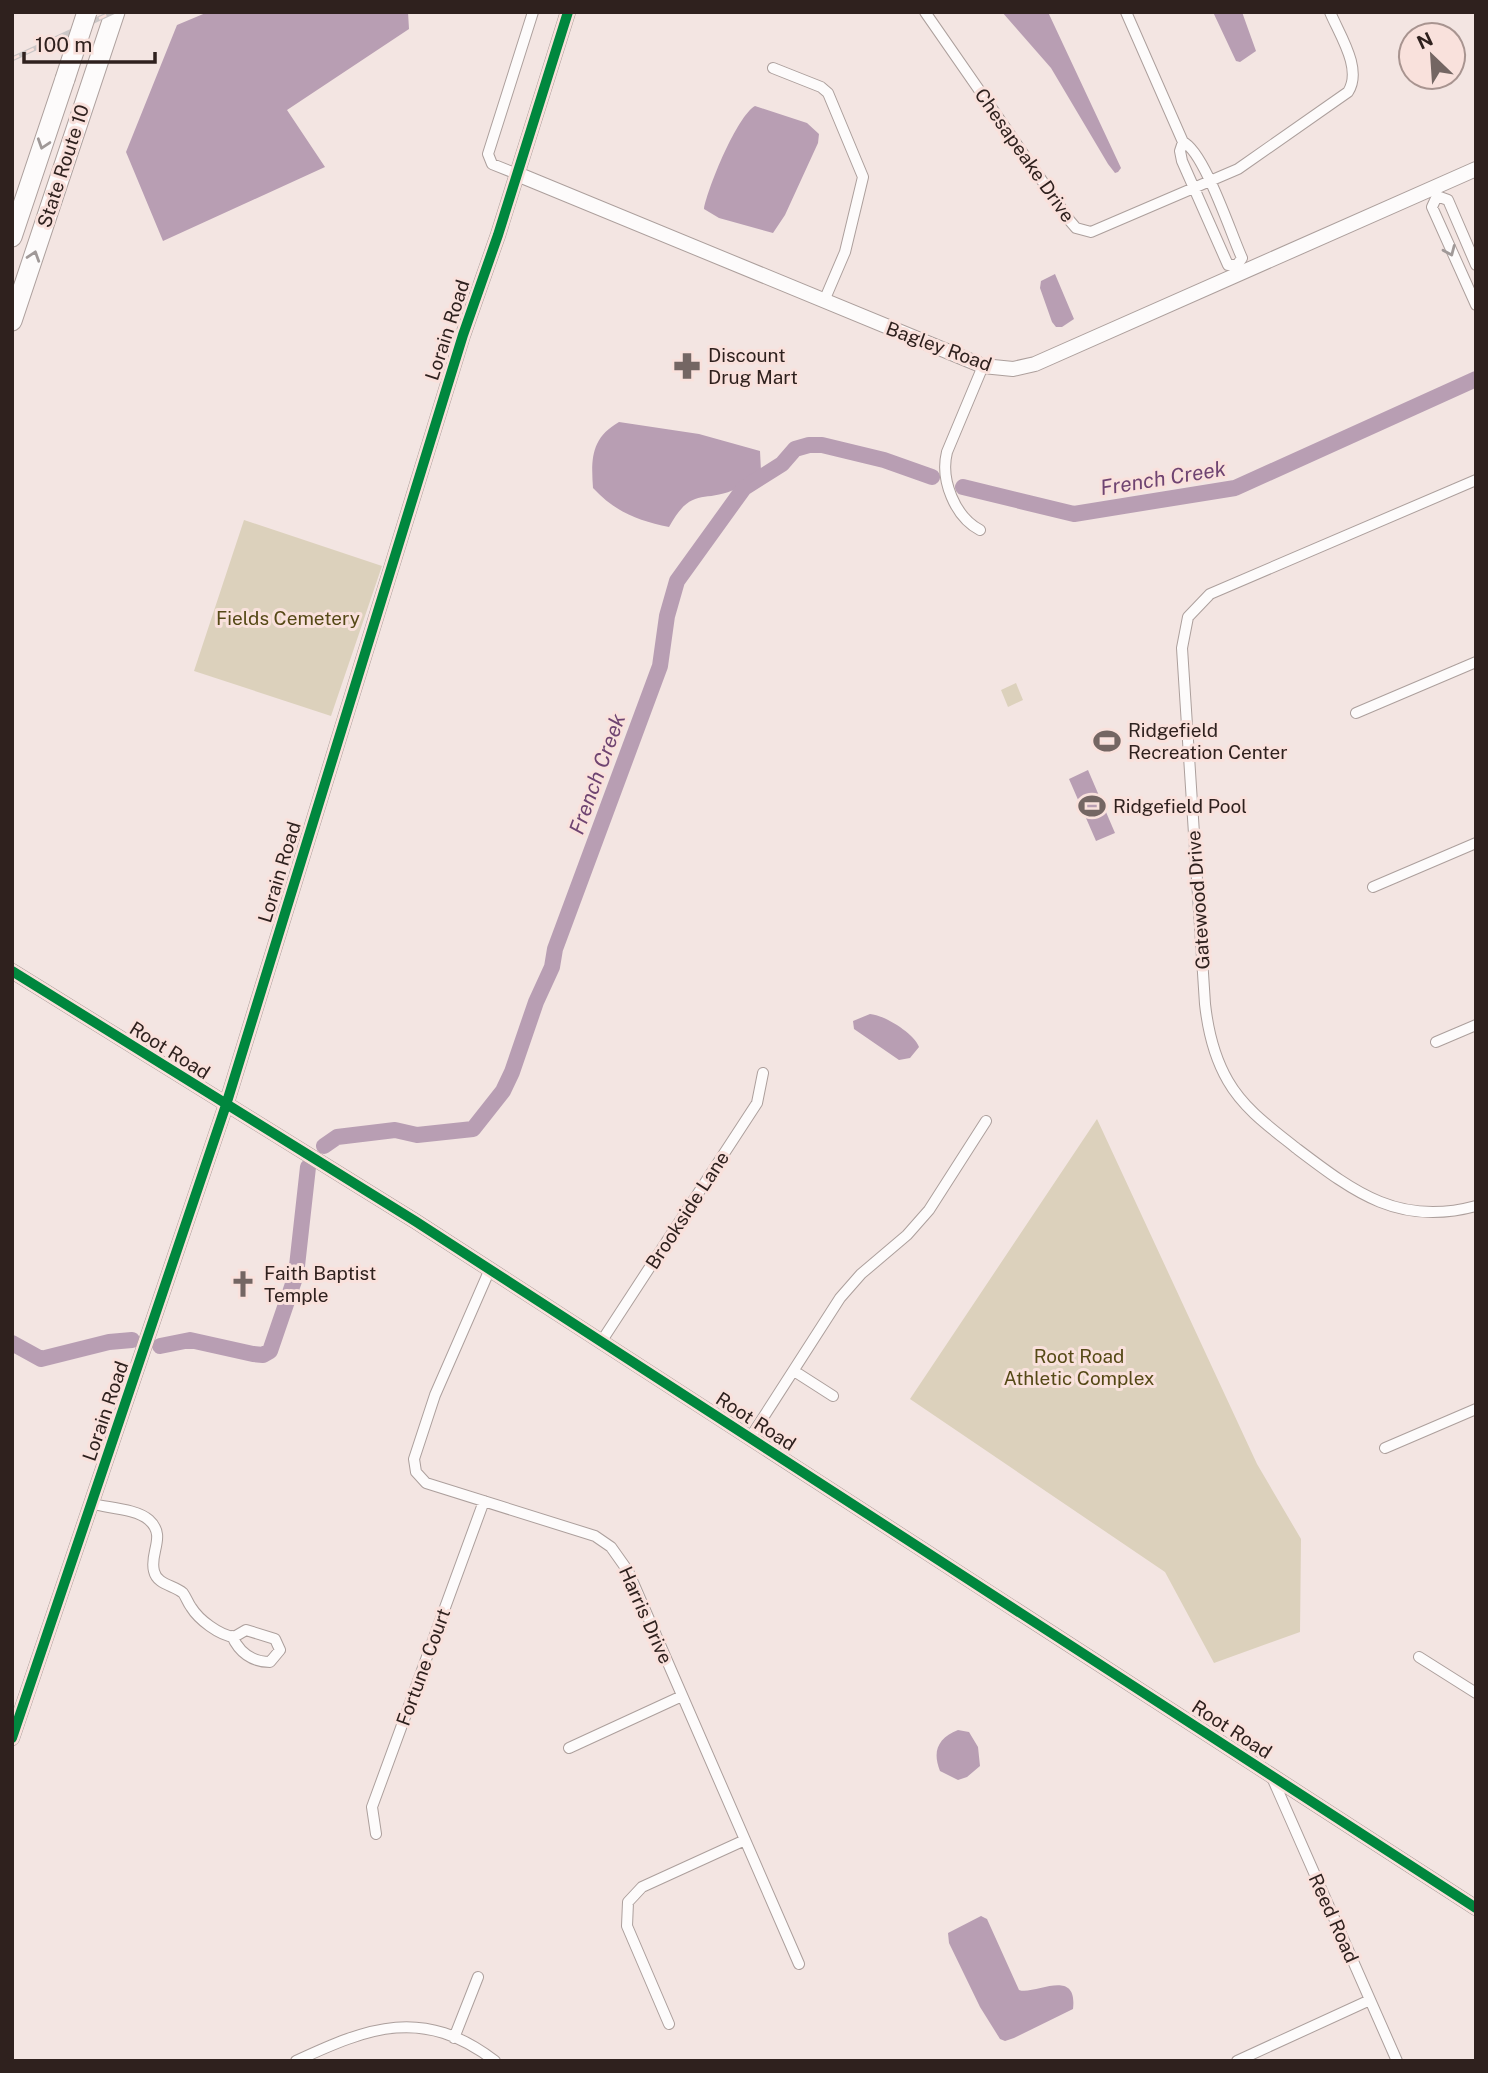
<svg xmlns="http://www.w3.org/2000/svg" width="1488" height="2073" viewBox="0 0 1488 2073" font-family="'Public Sans',sans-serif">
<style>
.green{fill:#dcd1bc}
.water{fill:#b89eb3}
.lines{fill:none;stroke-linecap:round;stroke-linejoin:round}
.river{stroke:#b89eb3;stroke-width:16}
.street-casing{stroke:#ac9f9c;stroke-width:12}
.secondary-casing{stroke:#ac9f9c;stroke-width:16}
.highway-casing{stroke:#ac9f9c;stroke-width:21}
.street{stroke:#fdfbfb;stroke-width:10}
.secondary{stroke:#fdfbfb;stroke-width:14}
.highway{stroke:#fdfbfb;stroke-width:19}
.rail-casing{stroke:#cac6c6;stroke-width:5}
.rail{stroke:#f9e1dc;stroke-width:2.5;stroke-dasharray:8;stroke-linecap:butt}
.highway-bridge-casing{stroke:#ac9f9c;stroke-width:21;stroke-linecap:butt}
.highway-bridge{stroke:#fdfbfb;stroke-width:19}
.cycleway-casing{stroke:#f9e1dc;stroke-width:15}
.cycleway{stroke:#00873e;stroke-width:10}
.oneway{stroke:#a09998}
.labels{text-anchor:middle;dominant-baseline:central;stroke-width:6;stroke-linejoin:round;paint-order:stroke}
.street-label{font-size:19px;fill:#2f211e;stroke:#f9e1dc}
.poi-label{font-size:19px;fill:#2f211e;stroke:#f9e1dc;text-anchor:start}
.park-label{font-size:19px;fill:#554916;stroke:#f9e1dc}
.water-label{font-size:21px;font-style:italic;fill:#6f4471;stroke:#f9e1dc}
</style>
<rect width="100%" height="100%" fill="#f3e5e2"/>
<!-- green -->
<path class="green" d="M244 520 382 566 331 716 194 671Z
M1016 683 1023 700 1008 707 1001 690Z
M1097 1119 1257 1464 1301 1539 1300 1632 1214 1663 1165 1572 910 1399Z"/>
<!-- water -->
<path class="water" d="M208 12H408L409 29 287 110 325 167 163 241 126 152 177 25Z
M1002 12H1048L1121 168 1118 172 1115 173 1108 164 1051 68Z
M1213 12H1242L1256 51 1240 62 1236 61Z
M755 106 807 123 819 134 818 143 785 215 773 233 719 218 704 209C708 187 737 116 755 106Z
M1055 274 1074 319 1062 327H1056L1052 322 1040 288 1041 281Z
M619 422 699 434 760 451 761 471C754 477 746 485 738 488 703 505 693 484 669 527 639 521 615 512 593 488 591 459 591 438 619 422Z
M1088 770 1115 833 1096 841 1069 779Z
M870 1014C884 1015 914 1033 919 1047L910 1058 899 1060 854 1029 853 1021Z
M958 1730 969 1732 978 1747 980 1766 967 1777 958 1780 940 1771C932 1751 938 1738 958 1730Z
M981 1916 987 1919 1019 1990C1034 1996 1078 1966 1073 2009L1014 2038 1005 2041 1000 2039 980 2007 949 1943 948 1933Z"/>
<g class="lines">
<!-- river -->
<path class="river" d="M963 487 1074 514 1235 488 1476 379
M324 1146 337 1137 395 1130 417 1135 473 1129 503 1091 512 1072 536 1002 552 967 555 949 660 666 667 616 677 581 744 488 782 464 795 449 809 445H822L884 460 932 477
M12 1343 41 1359 109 1342 132 1340
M160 1346 190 1340 253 1354 263 1355 270 1351 296 1275 308 1167"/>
<defs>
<path id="street" d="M925 12 1070 221 1076 228 1091 232 1238 169 1348 92C1363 69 1339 34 1330 12
M1126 12 1183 142
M773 68 821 87 828 93 863 177 845 252 824 301
M1183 142C1204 151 1231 234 1242 258L1237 265H1228L1182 161 1180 151Z
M517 174 492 164 488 154 533 12
M1435 190 1437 196 1448 200 1476 265
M1437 196 1432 207 1476 305
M1476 480 1210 594 1188 617 1182 648 1205 1004C1208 1031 1214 1057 1228 1081 1244 1109 1271 1128 1296 1148 1354 1192 1399 1227 1476 1206
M980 530C955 517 940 480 947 452L983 366
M1356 713 1476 662
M1373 887 1476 843
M1436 1042 1476 1025
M490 1269 435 1395 414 1459 416 1472 426 1483 595 1536 611 1547 628 1571 799 1964
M601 1342 757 1103 763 1073
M794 1371 833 1396
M750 1438 840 1298 861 1274 907 1235 929 1210 986 1121
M1385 1448 1476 1409
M93 1504C109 1508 137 1509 149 1520 167 1536 149 1553 154 1571 157 1585 174 1585 183 1593 186 1597 188 1603 191 1607 199 1620 219 1635 234 1637L246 1630 275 1639 280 1650 270 1662C252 1662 239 1652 232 1636
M1419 1657 1476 1693
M569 1748 682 1696
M1271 1775 1397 2061
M376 1834 372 1807 484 1501
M669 2024 627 1926 628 1902 642 1887 745 1840
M454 2038 478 1977
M296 2061C369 2027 423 2006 495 2061
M1237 2061 1370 2000"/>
<path id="secondary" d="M517 174 983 366 1013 369 1035 364 1476 169
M12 971 415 1221 1476 1908
M12 1738 226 1105 463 335 498 235 568 12"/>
<path id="highway" d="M12 237 65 79
M12 321 115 12"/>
</defs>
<!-- street casing -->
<use href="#street" class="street-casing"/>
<!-- secondary casing -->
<use href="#secondary" class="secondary-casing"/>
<!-- highway casing -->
<use href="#highway" class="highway-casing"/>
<!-- street -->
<use href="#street" class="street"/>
<!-- secondary -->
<use href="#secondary" class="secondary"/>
<!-- highway -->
<use href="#highway" class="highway"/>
<defs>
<path id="rail" d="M12 59 113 12"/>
</defs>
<!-- rail casing -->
<use href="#rail" class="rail-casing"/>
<!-- rail -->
<use href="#rail" class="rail"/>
<defs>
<path id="highway-bridge" d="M65 79 87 12"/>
</defs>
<!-- highway-bridge casing -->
<use href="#highway-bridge" class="highway-bridge-casing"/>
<!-- highway-bridge -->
<use href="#highway-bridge" class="highway-bridge"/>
<defs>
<path id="cycleway" d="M12 971 415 1221 1476 1908
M12 1738 226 1105 463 335 498 235 568 12"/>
</defs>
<!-- cycleway casing -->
<use href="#cycleway" class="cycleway-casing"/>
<!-- cycleway -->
<use href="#cycleway" class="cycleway"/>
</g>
<!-- one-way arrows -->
<defs><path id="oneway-chevron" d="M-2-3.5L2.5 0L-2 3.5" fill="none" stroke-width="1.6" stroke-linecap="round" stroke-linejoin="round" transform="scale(1.75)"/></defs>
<g class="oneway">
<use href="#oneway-chevron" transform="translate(43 144) rotate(108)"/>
<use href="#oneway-chevron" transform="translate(1450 251) rotate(67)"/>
<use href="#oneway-chevron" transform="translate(34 256) rotate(-72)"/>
</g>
<!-- icons -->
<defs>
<symbol id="pharmacy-bare" viewBox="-9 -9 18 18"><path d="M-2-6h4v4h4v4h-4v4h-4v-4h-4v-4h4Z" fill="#746663" stroke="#f9e1dc" stroke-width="2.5" paint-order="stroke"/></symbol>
<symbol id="stadium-bare" viewBox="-9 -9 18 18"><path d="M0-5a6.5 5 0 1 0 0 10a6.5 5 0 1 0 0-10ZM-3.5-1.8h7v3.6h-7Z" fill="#746663" stroke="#f9e1dc" stroke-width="2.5" paint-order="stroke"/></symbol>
<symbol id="church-bare" viewBox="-9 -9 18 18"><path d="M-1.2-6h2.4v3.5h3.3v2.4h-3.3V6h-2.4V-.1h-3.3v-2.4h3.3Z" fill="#746663" stroke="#f9e1dc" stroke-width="2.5" paint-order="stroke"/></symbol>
</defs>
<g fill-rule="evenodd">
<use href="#pharmacy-bare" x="668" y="347" width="38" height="38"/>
<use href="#stadium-bare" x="1088" y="722" width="38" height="38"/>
<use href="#stadium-bare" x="1073" y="787" width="38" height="38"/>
<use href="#church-bare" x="224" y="1265" width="38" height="38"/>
</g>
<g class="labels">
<!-- street labels -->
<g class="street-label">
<text transform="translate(1025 155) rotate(55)">Chesapeake Drive</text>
<text transform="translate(63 166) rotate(-72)">State Route 10</text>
<text transform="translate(447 330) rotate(-72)">Lorain Road</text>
<text transform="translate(939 346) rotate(20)">Bagley Road</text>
<text transform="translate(279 872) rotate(-73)">Lorain Road</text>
<text transform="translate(1198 900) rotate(-94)">Gatewood Drive</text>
<text transform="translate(170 1050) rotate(32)">Root Road</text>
<text transform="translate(687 1210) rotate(-57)">Brookside Lane</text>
<text transform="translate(105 1411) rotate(-71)">Lorain Road</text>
<text transform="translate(756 1421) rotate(33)">Root Road</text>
<text transform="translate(646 1615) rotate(66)">Harris Drive</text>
<text transform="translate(423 1667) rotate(-70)">Fortune Court</text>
<text transform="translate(1232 1729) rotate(33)">Root Road</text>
<text transform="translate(1334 1918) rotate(66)">Reed Road</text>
</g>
<!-- poi labels -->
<g class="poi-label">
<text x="708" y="355">Discount<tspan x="708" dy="22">Drug Mart</tspan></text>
<text x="1128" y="730">Ridgefield<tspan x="1128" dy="22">Recreation Center</tspan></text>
<text x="1113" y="806">Ridgefield Pool</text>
<text x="264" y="1273">Faith Baptist<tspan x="264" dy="22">Temple</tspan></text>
</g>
<!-- park labels -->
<g class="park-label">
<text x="288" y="618">Fields Cemetery</text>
<text x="1079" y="1356">Root Road<tspan x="1079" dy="22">Athletic Complex</tspan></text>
</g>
<!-- water labels -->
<g class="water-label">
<text transform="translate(1163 478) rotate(-9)">French Creek</text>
<text transform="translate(597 774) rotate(-70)">French Creek</text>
</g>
</g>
<!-- border -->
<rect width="1488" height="2073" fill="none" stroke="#2f211e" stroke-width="28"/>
<!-- north arrow -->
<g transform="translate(1432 56) rotate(335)"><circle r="33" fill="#f9e1dc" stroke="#a89490" stroke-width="2"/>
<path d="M0-5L12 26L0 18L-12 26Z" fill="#746663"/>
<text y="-10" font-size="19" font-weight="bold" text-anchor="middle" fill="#2f211e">N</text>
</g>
<!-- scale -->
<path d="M24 52v10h131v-10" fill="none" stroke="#2f211e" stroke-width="3.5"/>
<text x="35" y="52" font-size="21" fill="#2f211e" stroke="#f9e1dc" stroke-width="5" paint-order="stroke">100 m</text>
</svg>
